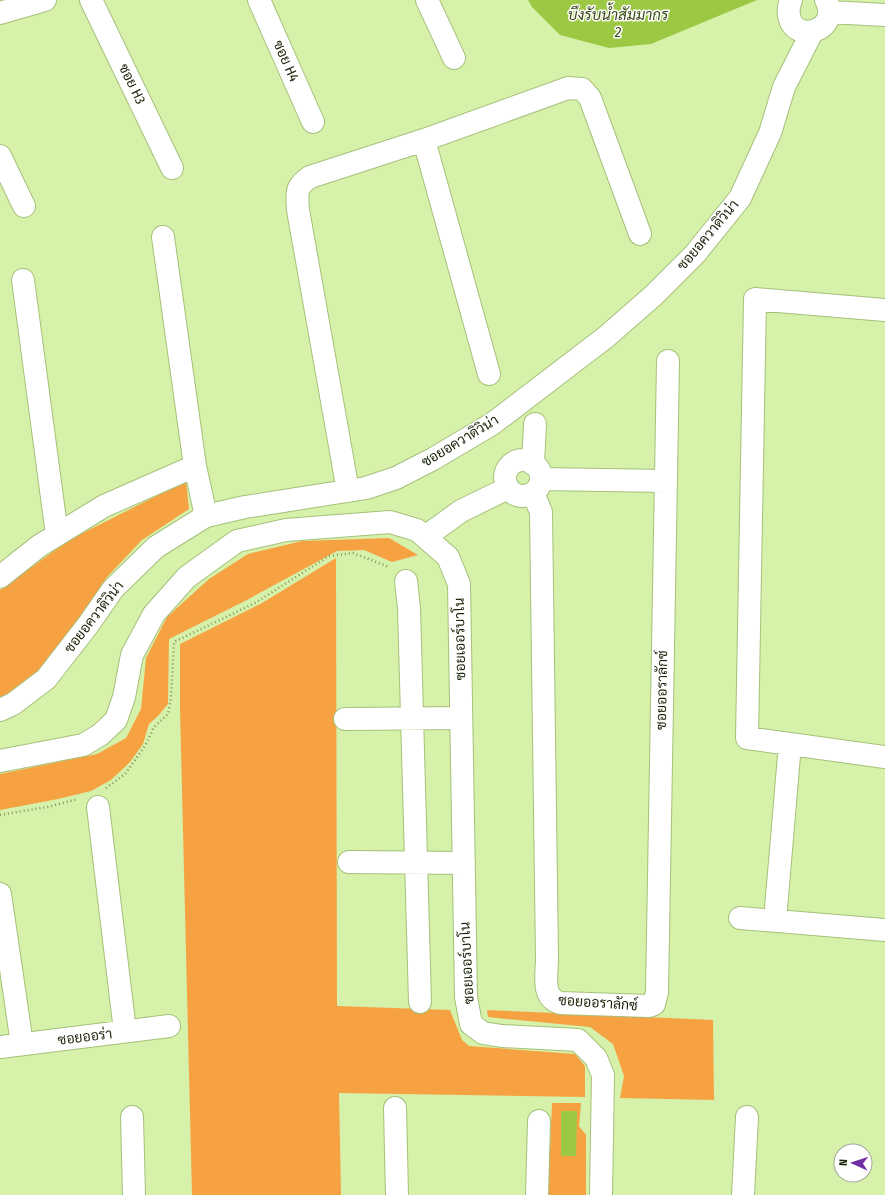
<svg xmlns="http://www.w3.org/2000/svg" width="885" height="1195" viewBox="0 0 885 1195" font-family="'Fira Sans Condensed',Sarabun,sans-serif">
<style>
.green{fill:#f6a243}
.water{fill:#9dc844}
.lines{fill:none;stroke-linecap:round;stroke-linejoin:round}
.minor-casing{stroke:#a6c07b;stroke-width:24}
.path{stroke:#839662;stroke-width:2.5;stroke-dasharray:1 3;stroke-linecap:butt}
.minor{stroke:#fff;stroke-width:22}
.labels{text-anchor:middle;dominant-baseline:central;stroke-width:3;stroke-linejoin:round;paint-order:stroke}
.street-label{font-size:14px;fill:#1b2509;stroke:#fff}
.water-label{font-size:15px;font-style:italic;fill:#374814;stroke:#fff}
</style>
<rect width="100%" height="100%" fill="#d6f1aa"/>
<!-- green -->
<path class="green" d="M186 481 189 509 142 540 107 577 48 664 12 695 0 698V590L69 540Z
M389 538 418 555 392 562 364 550 337 551 245 601 169 639 168 704 158 716 149 724 143 744 130 762 111 780 91 791 58 799 0 810V774L97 754 126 738 141 709 146 658 167 617 209 579 248 554 302 541Z
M336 558 337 1006 450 1010 462 1040 469 1046 575 1054 585 1066V1097L339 1093 341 1195H192L180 709V644L262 603Z
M487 1010 713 1020 714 1100 620 1098 624 1076 613 1044 590 1027 488 1017Z
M552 1103H581L579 1126 586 1135V1195H548Z"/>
<!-- water -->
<path class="water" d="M528 0H757L651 44 609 48 560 35 532 7Z
M561 1111H577L576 1156H561Z"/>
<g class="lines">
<defs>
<path id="minor" d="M91 0 172 168
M259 0 313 122
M427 0 454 58
M791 0C789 5 788 10 789 15 793 45 842 31 826 0
M829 12 885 15
M0 13 45 0
M424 140 489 374
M0 156 24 206
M163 237 195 466 206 516
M23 280 57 535
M885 310 755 299 747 738 885 757
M505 478a18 18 0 1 1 36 0a18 18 0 1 1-36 0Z
M533 464 535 424
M541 479 666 481
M348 491 298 210C297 193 295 187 310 177L424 140 568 88 582 89 590 98 640 234
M533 493 541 512 547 959C547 975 541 997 560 1003L649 1006 654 1004 657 992 668 361
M425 537 461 511 508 488
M0 577 39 546 104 506 195 466
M406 581 409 608 420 1002
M0 710 13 704 46 679 88 625 113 589 156 547 206 516 245 507 366 488 396 478 433 459 492 424 606 337 654 295 695 254 740 198 770 133 784 87 812 32
M345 719 461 718
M0 761 83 745 100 735 116 720 124 697 132 655 154 614 187 577 237 541 286 530 390 522 417 530 448 557 459 584 466 997 471 1024 483 1033 502 1036 578 1040 596 1058 603 1075 601 1195
M98 807 125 1031
M349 862 464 863
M0 894 22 1044
M740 918 885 930
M775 920 790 744
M0 1047 169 1026
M395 1108 397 1195
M132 1117 134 1195
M537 1195 539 1121
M743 1195 747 1117"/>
</defs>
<!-- minor casing -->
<use href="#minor" class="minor-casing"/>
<!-- path -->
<path class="path" d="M106 788 125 774 145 746 154 727 168 714 171 698 174 642 255 603 329 556 353 553 389 567
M0 815 47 807 78 799"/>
<!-- minor -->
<use href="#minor" class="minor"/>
</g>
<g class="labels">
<!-- street labels -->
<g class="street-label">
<text transform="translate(286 61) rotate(66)">ซอย H4</text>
<text transform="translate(132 84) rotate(64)">ซอย H3</text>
<text transform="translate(708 235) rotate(-50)">ซอยอควาดิวิน่า</text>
<text transform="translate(460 441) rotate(-31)">ซอยอควาดิวิน่า</text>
<text transform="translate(94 617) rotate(-52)">ซอยอควาดิวิน่า</text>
<text transform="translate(460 639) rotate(-91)">ซอยเออร์บาโน</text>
<text transform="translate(662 690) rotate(-89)">ซอยออราลักซ์</text>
<text transform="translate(467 963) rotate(-93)">ซอยเออร์บาโน</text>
<text transform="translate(598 1003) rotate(4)">ซอยออราลักซ์</text>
<text transform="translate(85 1037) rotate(-7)">ซอยออร่า</text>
</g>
<!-- water labels -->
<g class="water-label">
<text x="618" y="15">บึงรับน้ำสัมมากร<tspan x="618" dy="17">2</tspan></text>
</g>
</g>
<!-- north arrow -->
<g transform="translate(853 1163) rotate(273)"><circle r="19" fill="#ffffff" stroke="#a4a89d"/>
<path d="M0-3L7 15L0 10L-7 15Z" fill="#7030a5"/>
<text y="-6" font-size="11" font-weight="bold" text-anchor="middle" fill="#1b2509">N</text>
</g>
</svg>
